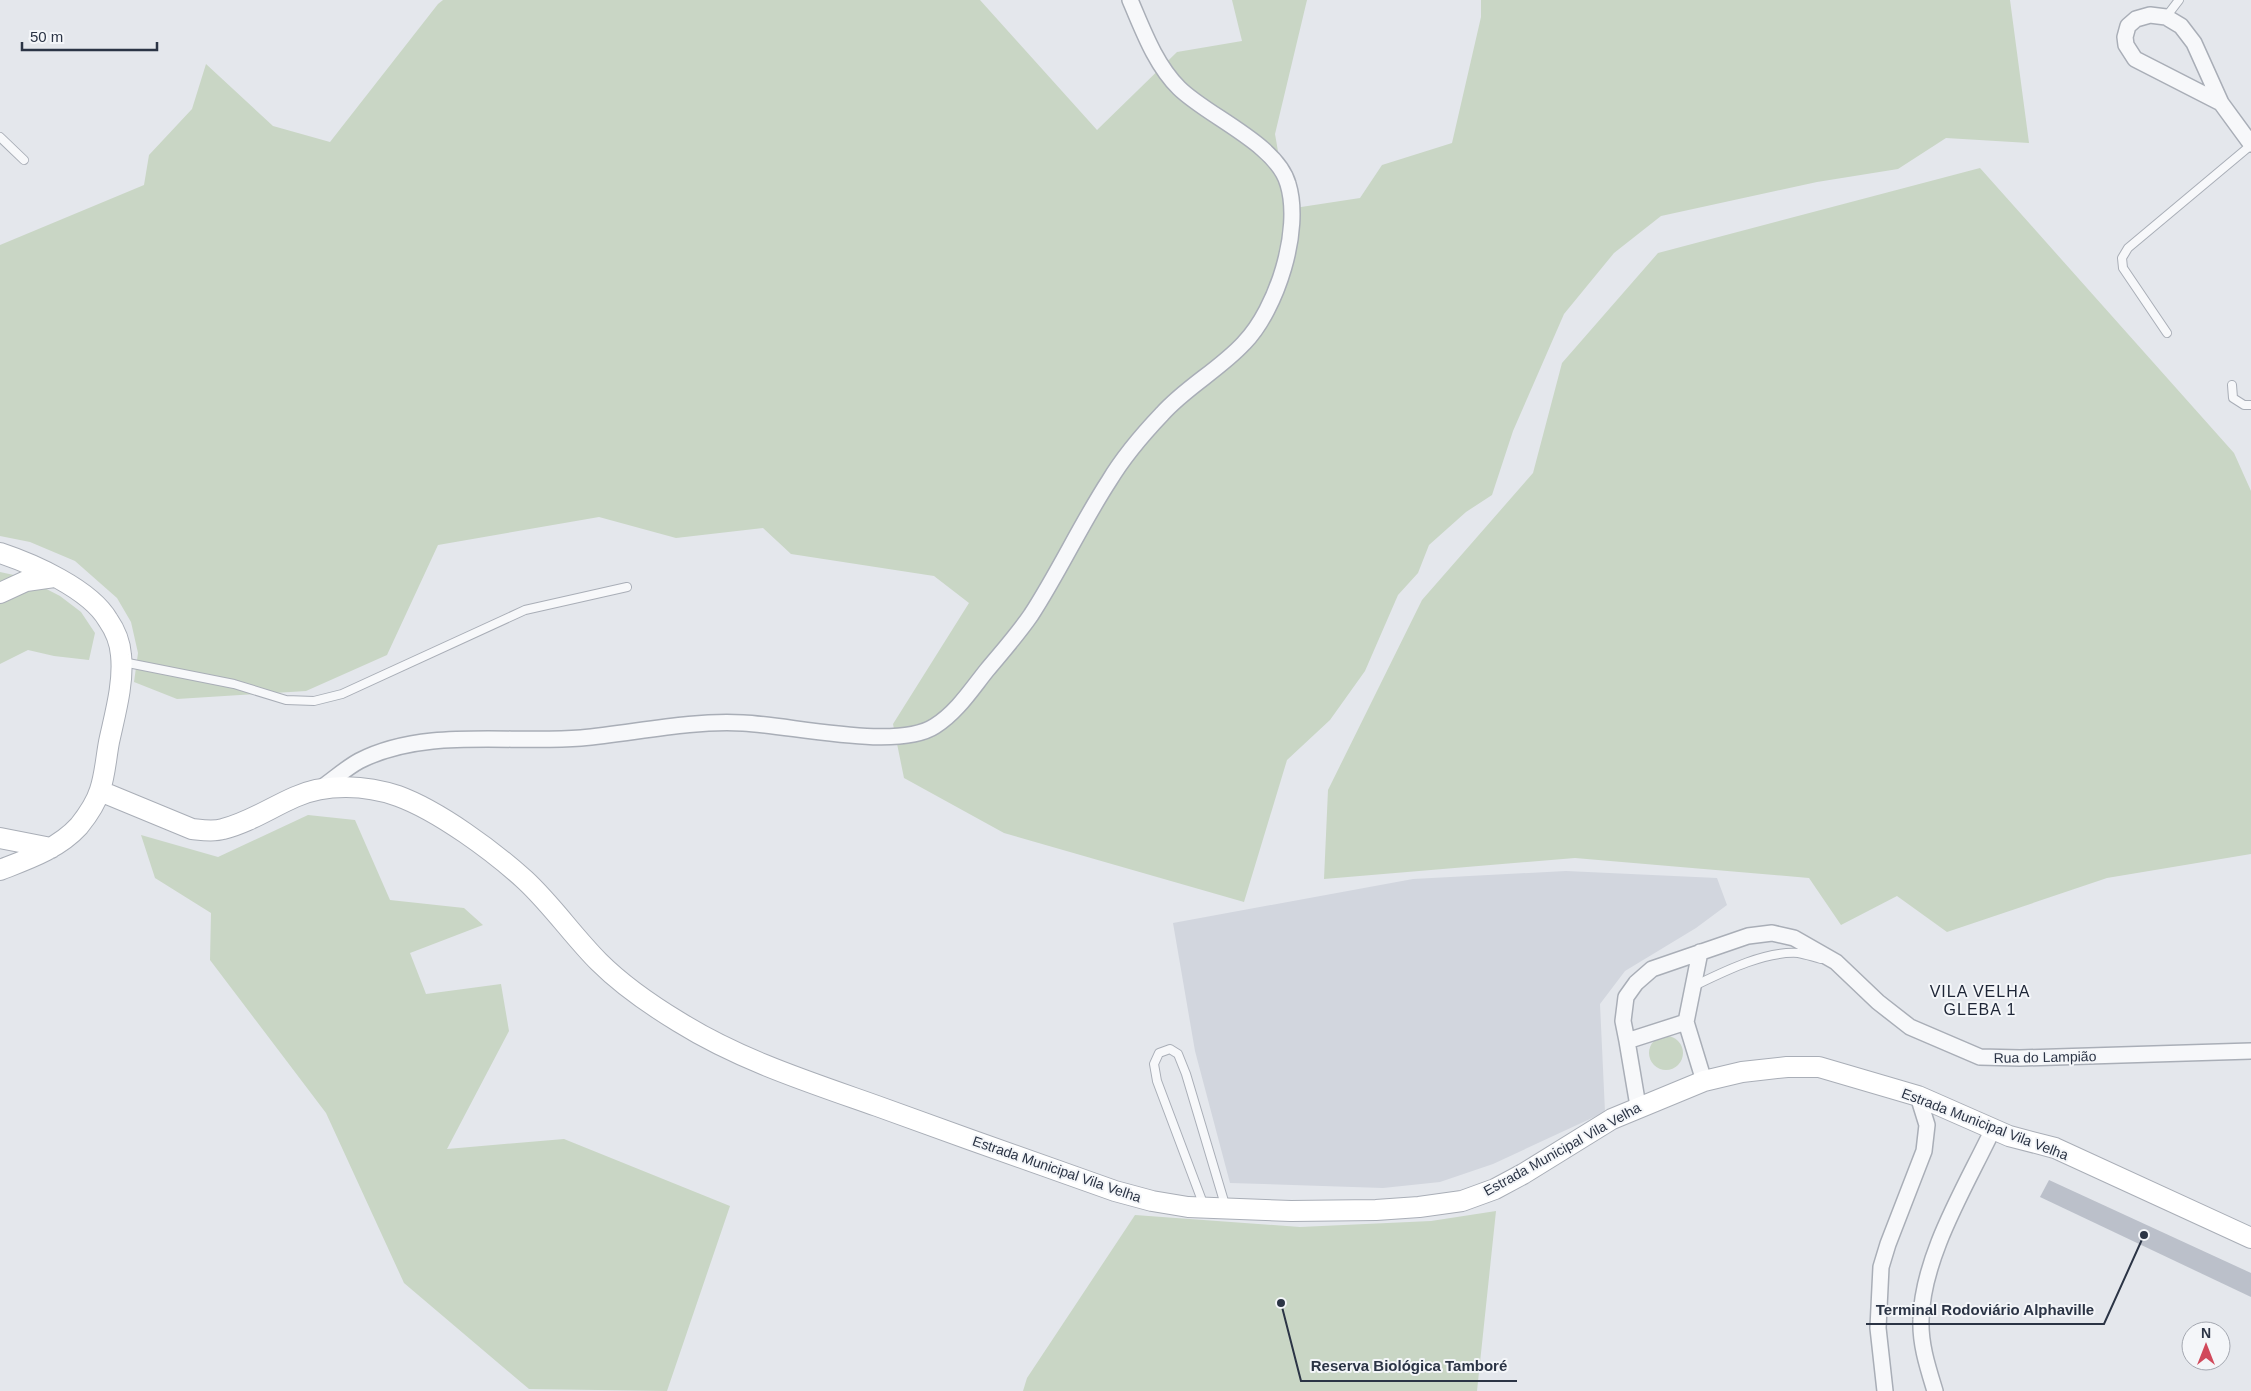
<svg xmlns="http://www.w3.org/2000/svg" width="2251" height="1391" viewBox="0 0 2251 1391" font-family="Arial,sans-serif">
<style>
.built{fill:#d2d6de}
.green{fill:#c9d6c5}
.building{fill:#bbc0ca}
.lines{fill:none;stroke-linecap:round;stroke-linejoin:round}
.service-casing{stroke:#a9aeb7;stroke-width:10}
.minor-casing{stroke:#a9aeb7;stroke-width:18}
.secondary-casing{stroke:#a9aeb7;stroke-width:22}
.service{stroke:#f7f8fa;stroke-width:8}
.minor{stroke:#f7f8fa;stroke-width:15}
.secondary{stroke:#fff;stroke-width:20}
.labels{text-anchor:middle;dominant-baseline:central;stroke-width:4;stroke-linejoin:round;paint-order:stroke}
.street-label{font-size:14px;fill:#2b3445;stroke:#f4f6f9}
.quarter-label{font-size:16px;letter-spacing:1px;fill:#1d2536;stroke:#f4f6f9}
.leader{fill:none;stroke:#2b3445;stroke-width:2}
.callout-dot{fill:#2b3445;stroke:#f4f6f9;stroke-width:2}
.callout-label{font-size:15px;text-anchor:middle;font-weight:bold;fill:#2b3445;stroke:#f4f6f9;stroke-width:4;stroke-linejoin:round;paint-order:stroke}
</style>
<rect width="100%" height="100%" fill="#e4e7ec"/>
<!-- built -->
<path class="built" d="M1566 871 1717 878 1727 905 1696 928 1625 971 1600 1004 1605 1112 1493 1164 1440 1182 1383 1188 1230 1183 1195 1051 1173 923 1413 879Z"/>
<!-- green -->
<path class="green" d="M443 0H980L1097 130 1177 52 1242 41 1232 0H1307L1275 134 1288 209 1360 198 1382 165 1452 143 1481 17V0H2010L2029 143 1946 138 1898 169 1817 182 1661 216 1614 253 1564 314 1513 431 1492 495 1466 512 1429 545 1418 573 1398 595 1365 671 1330 720 1287 760 1244 902 1004 833 904 778 893 724 969 603 934 576 791 554 763 528 676 538 599 517 438 545 387 655 306 691 177 699 134 682 138 653 131 622 117 598 75 561 30 542 0 536V245L144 185 149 155 192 109 206 64 273 126 330 142 438 4Z
M1980 168 2234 453 2251 491V854L2107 878 1947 932 1897 896 1841 925 1809 878 1575 858 1324 879 1328 790 1422 600 1533 473 1562 363 1658 253Z
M0 572 23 577 60 596 81 612 95 633 89 660 54 656 28 650 0 664Z
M308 815 355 820 390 900 464 908 483 925 410 953 426 994 501 984 509 1031 447 1149 564 1139 730 1206 667 1391 529 1389 404 1283 326 1113 210 960 211 913 155 878 141 835 218 857Z
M1649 1053a17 17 0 1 1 34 0a17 17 0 1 1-34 0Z
M1496 1211 1477 1391H1023L1027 1378 1135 1215 1300 1227 1431 1221Z"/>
<!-- building -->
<path class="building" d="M2049 1180 2251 1273V1297L2040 1197Z"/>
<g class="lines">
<defs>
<path id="service" d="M2166 17 2179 0
M0 137 24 160
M2167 333 2123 268 2122 258 2128 248 2251 145
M2232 385 2233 398 2244 405H2251
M123 662 234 684 286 700 314 701 342 694 525 610 627 587
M1694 986C1723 972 1764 951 1798 953 1805 954 1813 957 1821 959
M1204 1206 1157 1081 1154 1064 1159 1053 1170 1049 1178 1054 1186 1074 1226 1208"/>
<path id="minor" d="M2221 103 2135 59 2126 45 2125 37 2128 26 2136 19 2150 15 2166 17 2181 26 2194 43 2221 103 2251 144
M321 788C333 780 346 768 359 761 425 727 509 744 581 738 635 733 689 720 743 723 791 725 897 751 935 726 957 712 971 690 987 670 1002 652 1018 634 1031 615 1059 572 1081 524 1109 481 1124 456 1142 435 1162 414 1186 387 1219 370 1244 343 1277 309 1302 230 1288 184 1277 144 1207 116 1179 88 1155 64 1143 30 1130 0
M1686 1022 1700 952
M1627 1041 1623 1021 1626 997 1636 983 1652 969 1748 936 1772 933 1794 938 1836 962 1878 1002 1910 1027 1980 1057 2020 1058 2251 1051
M1638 1106 1627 1041 1686 1022 1704 1081
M1885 1391 1878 1328 1881 1267 1888 1244 1924 1151 1927 1125 1918 1096
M1935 1391C1928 1368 1920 1344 1921 1320 1922 1257 1966 1186 1993 1129"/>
<path id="secondary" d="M0 553C33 564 90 589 108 620 115 630 120 642 121 655 124 683 115 714 109 742 106 758 105 775 100 790 96 803 87 816 79 826 58 849 28 859 0 870
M0 593 26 581 54 577
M100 791 192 829C202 830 213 832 223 829 248 823 272 807 295 797 327 783 366 785 398 796 439 811 493 851 525 880 552 905 573 936 599 962 622 985 651 1005 679 1022 740 1060 809 1082 877 1106 956 1135 1036 1163 1115 1191L1152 1201 1188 1207 1291 1211 1376 1210 1419 1207 1462 1201 1495 1189 1523 1174 1612 1119 1704 1081 1742 1072 1787 1067H1819L1918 1096 2009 1136 2055 1148 2251 1238
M0 838 51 848"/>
</defs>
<!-- service casing -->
<use href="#service" class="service-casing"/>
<!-- minor casing -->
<use href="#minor" class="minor-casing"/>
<!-- secondary casing -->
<use href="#secondary" class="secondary-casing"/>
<!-- service -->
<use href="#service" class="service"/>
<!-- minor -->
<use href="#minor" class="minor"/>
<!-- secondary -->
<use href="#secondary" class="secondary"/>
</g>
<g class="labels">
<!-- street labels -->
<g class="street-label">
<text transform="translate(2045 1057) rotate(-1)">Rua do Lampião</text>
<text transform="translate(1985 1124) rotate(21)">Estrada Municipal Vila Velha</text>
<text transform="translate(1562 1149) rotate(-29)">Estrada Municipal Vila Velha</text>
<text transform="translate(1057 1169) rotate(19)">Estrada Municipal Vila Velha</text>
</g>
<!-- quarter labels -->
<g class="quarter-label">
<text x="1980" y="991">VILA VELHA<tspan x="1980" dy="18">GLEBA 1</tspan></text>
</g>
</g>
<!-- callouts -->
<path class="leader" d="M2144 1235L2104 1324H1866M1281 1303L1301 1381H1517"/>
<g class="callout-dot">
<circle cx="2144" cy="1235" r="5"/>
<circle cx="1281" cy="1303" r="5"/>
</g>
<g class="callout-label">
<text x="1985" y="1315">Terminal Rodoviário Alphaville</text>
<text x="1409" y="1371">Reserva Biológica Tamboré</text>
</g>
<!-- north arrow -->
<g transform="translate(2206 1346)"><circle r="24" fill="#f4f6f9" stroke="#a4a8b1"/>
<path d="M0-4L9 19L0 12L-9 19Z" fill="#d1495b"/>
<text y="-8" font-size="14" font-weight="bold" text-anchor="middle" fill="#2b3445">N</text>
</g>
<!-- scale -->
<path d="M22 42v8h135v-8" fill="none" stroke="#2b3445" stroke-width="2.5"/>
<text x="30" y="42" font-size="15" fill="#2b3445" stroke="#f4f6f9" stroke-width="4" paint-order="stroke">50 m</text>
</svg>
